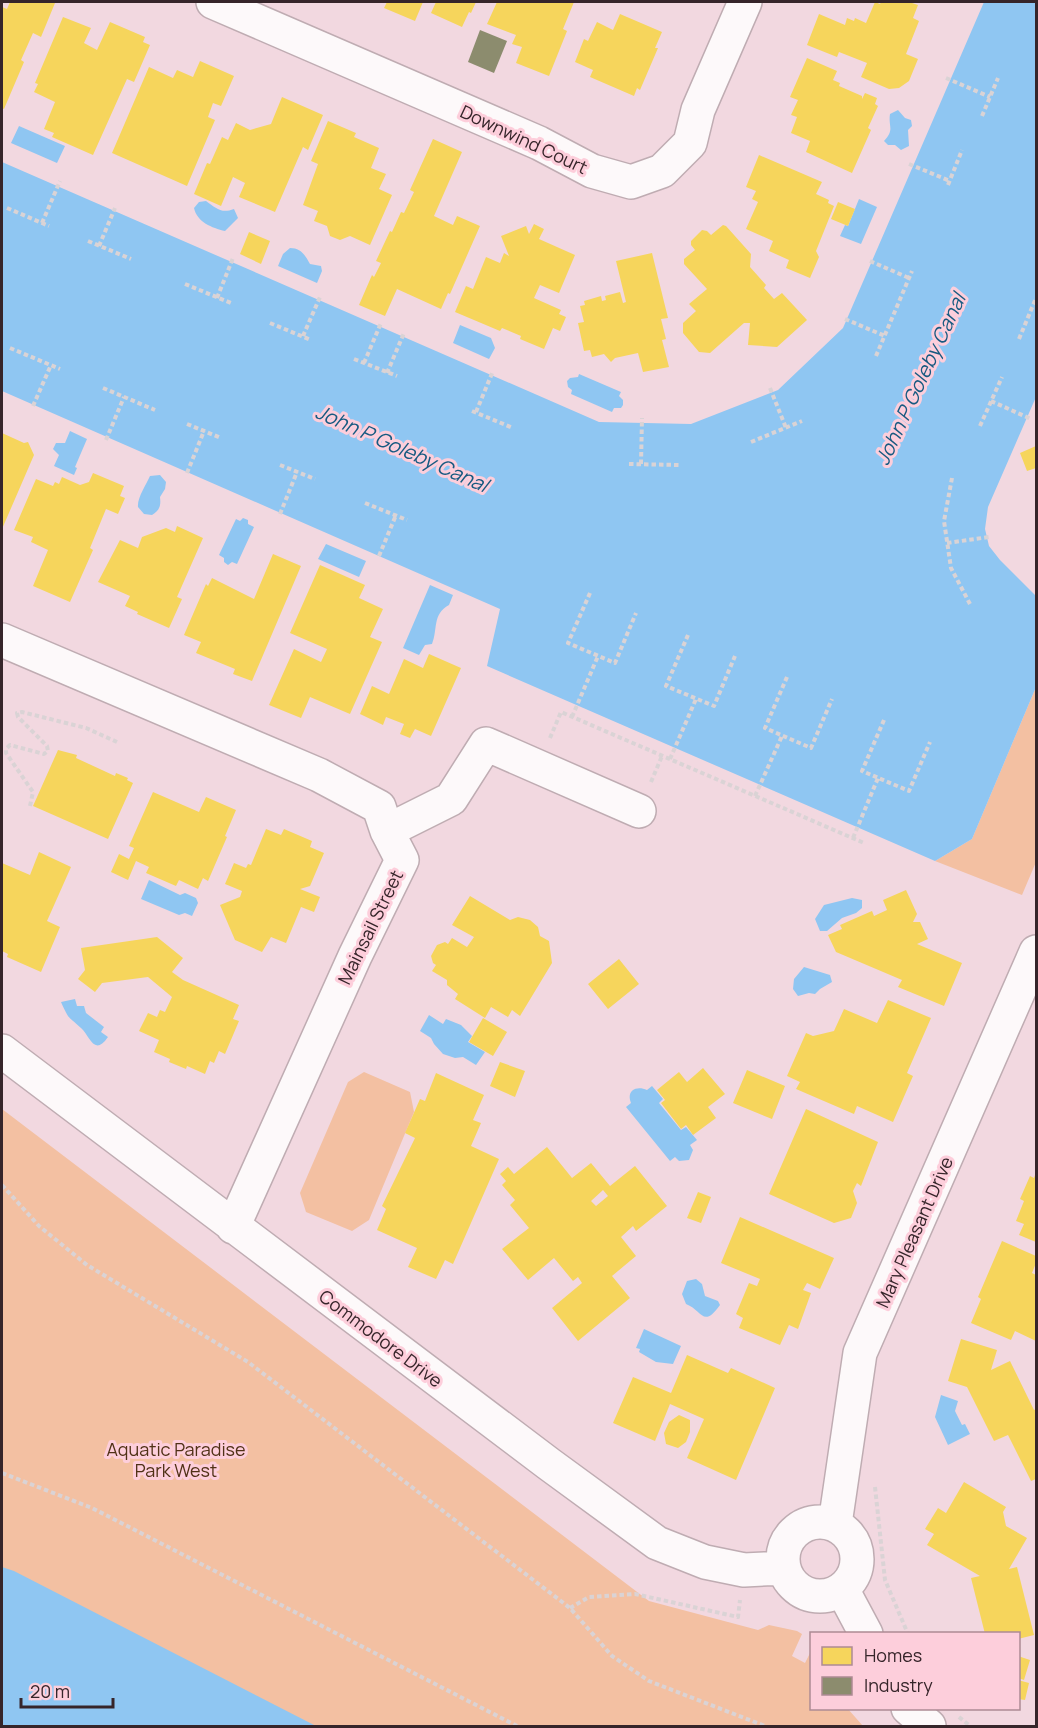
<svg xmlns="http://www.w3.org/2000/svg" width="1038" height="1728" viewBox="0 0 1038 1728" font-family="Manrope,sans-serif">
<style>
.green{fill:#f3c0a2}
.water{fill:#8fc6f2}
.homes{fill:#f6d55c;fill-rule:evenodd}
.industry{fill:#8c8c6e}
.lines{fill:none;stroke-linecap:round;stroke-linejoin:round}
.minor-casing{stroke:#bfacb2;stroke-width:36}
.path{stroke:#dad3d5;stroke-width:4;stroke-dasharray:4.5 3;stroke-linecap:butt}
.minor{stroke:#fdf9fa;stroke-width:33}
.labels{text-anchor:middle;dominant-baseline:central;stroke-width:6;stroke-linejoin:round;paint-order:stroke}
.street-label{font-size:18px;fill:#36252a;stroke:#fdcedb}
.park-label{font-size:18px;fill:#503116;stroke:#fdcedb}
.water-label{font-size:20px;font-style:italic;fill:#175a81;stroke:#fdcedb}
</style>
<rect width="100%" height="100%" fill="#f2d8e0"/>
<!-- green -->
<path class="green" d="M1036 687V862L1022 895 935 861 972 839Z
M364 1072 410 1092 414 1112 369 1220 352 1231 306 1212 300 1193 348 1082Z
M2 1109 649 1601 758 1630 769 1625 797 1631 802 1634 792 1656 805 1663 811 1651 812 1708 848 1709 863 1726H81L2 1688Z"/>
<!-- water -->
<path class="water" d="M984 2H1036V397L988 507 985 529 989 546 1000 560 1036 596V687L972 839 935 861 487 666 500 609 2 391V162L599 422 691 424 778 390 843 328Z
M898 110 905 118 911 120 912 126 908 130 909 146 901 150 895 145H888L884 141C895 129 888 127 890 114Z
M19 126 65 146 57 163 11 143Z
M859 199 877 207 861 244 840 236 845 225 848 226Z
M206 201C216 208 221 214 234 209L238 218 225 231C212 228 197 222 194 208L199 202Z
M290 248C301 248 305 255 310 264L321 266 322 271 317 283 278 266 283 254Z
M460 325 491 338 495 348 489 359 453 343Z
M579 374 621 392 619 396 623 400V405L621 408H614L612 412 571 394 572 390 568 387 567 381 570 378 578 377Z
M70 431 87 439 75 467 77 468 74 475 54 466 59 455 53 449 56 443H65Z
M160 475 166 482 165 489 160 497C161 506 160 510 152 515L144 514 138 507C137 498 146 485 150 476Z
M243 518 248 520V524L254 527 237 564 232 562 228 565 224 562V558L219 555 236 519 240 521Z
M326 544 366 561 359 577 318 559Z
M430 585 453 595 449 605C432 614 438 630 432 644L425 645 419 655 403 648Z
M149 880 180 895 185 893 196 898 198 903 192 916 185 913 179 915 141 899Z
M852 898 862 900V908L856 913 842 918 827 931H820L815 919 824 905Z
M804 967 830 975 832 982 820 989 815 994 809 993 798 996 793 989 794 979Z
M75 999 77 1006H84L86 1013 104 1027 101 1032 108 1037C94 1057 90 1036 81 1028 68 1016 69 1020 61 1002Z
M429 1015 443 1024 446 1019 461 1025 472 1036 468 1042 485 1052 476 1065 463 1057 455 1058 443 1054 434 1044 431 1038 420 1031Z
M652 1086 663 1099 659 1103 681 1130 686 1127 697 1140 690 1145 693 1150 689 1160 679 1161 675 1157 670 1161 626 1107 631 1103C626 1091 636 1085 647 1090Z
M696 1279 702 1284 705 1296 718 1301 720 1305C703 1329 702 1310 686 1304L682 1294 687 1281Z
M644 1329 681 1346 673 1364 656 1362 639 1352 640 1349 636 1348Z
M941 1395 958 1401 955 1411 962 1425 965 1424 970 1434 948 1445 935 1417Z
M2 1567 14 1571 316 1726H2Z"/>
<!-- homes -->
<path class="homes" d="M10 2 55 3 41 37 33 33 21 60 24 62 4 109 2 108V7L7 9Z
M387 2H423L415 21 384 8Z
M436 2H476L471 13 469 12 462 27 431 13Z
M497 2H574L563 29 567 31 549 76 516 63 522 47 512 44 516 35 487 24Z
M875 2 880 4 881 2H909L918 5 913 18 919 21 906 54 918 59 909 81 899 88 889 89 861 77 867 63 839 52 837 57 807 45 819 14 845 25 847 18 854 21 855 18 866 23Z
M620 14 662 32 655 48H658L640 90 637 88 634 96 590 77 593 70 575 62 584 39 588 41 597 22 613 30Z
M63 17 91 28 84 43 97 50 110 22 145 37 143 42 150 45 134 82 127 79 93 155 52 137 54 133 44 129 55 102 34 92 38 84 35 83Z
M807 58 837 71 833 80 840 83 839 86 862 96V99L865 93 877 98 875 104 878 106 868 128 871 130 852 173 806 152 810 141 791 133 797 117 791 115 798 100 790 97Z
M200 61 234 76 221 106 213 103 208 117 215 120 187 186 112 153 149 67 173 78 177 70 193 77Z
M282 97 323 115 308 150 303 147 275 212 239 197 245 183 233 177 221 206 194 194 207 163 210 164 222 137 228 140 236 123 250 130 271 124Z
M328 121 356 133 354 137 379 148 371 168 386 174 379 189 392 195 370 245 350 236 340 240 330 236 327 226 314 221 318 211 303 205 318 164 311 161Z
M433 139 462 152 434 216 453 225 457 216 480 226 450 294 448 293 441 309 397 289 385 316 359 305 372 275 374 277 381 263 376 261 390 231 392 232 401 212 404 213 414 192 410 190Z
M759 155 822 182 816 194 829 200 828 203 834 206 816 251 819 257 810 278 786 268 789 260 769 251 773 241 746 229 758 202 752 199 756 191 746 187Z
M838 202 855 209 848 226 831 219Z
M534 224 544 229 539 239 575 255 559 293 540 285 534 298 561 310 559 314 566 317 560 331 553 328 544 349 520 339 521 336 502 328 500 331 455 312 466 286 473 289 486 257 500 263 504 253 509 256 501 236 526 226 529 234Z
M723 225 726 226 751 254 750 267 766 285 764 288 774 299 782 293 807 320 777 347 748 345 750 323H744L710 353 699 352 683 333V323L696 311 689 304 707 289 684 264V259L695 250 691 245V241L702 230 707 231 711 235Z
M249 232 270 241 261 264 240 254Z
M652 253 668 318 661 319 666 339 662 340 669 367 643 372 638 353 615 358 611 362 604 354 592 357 590 350 584 351 578 323 584 322 580 306 585 305 584 301 601 296 602 301 606 300 605 296 620 292 623 303 626 302 616 261Z
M2 433 24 443 28 442 34 455 2 529Z
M1036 446V468L1027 471 1020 453Z
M93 473 124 486 120 496 125 498 118 514 106 509 90 548 93 550 70 602 33 586 48 550 31 542 33 537 14 530 36 479 53 486 55 482 59 484 62 477 80 485 89 482Z
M177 526 203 538 177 597 182 599 169 628 137 614 138 612 125 606 130 596 98 582 120 540 138 548 142 537 166 528 175 532Z
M273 554 301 566 252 681 233 674 235 669 196 653 201 642 184 635 206 584 208 586 212 578 254 599Z
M320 565 365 585 359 598 383 609 370 637 382 642 350 714 310 697 301 718 269 705 294 649 321 662 327 649 290 633Z
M429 654 461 668 431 736 415 729 410 738 400 734 404 724 386 717 383 725 360 714 372 686 389 694 404 659 423 668Z
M58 750 77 755 76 758 115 776 116 773 128 778 127 780 133 783 108 839 33 806Z
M153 792 199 812 206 797 236 810 225 836 227 837 208 881 203 878 198 889 179 880 176 886 146 873 149 867 136 861 128 880 111 872 119 854 129 859 134 848 129 846Z
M266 829 281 835 284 829 312 841 310 847 324 853 310 886 300 889 320 897 314 912 301 907 286 943 271 937 262 952 235 940 220 905 240 897 242 891 225 884 234 863 246 868 248 864 251 865Z
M39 852 71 867 47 921 60 927 41 972 7 957 8 954 2 951V863L30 875Z
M906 890 917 914 913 922H920L928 939 917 944 962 963 944 1006 898 987 902 980 836 952 828 935 842 929 840 925 872 911 874 916 887 910 883 900Z
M470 896 510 920 518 917 530 920 538 927 540 936 549 941 552 963 520 1016 512 1010 508 1017 491 1007 485 1018 455 999 458 994 447 985V980L432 971 436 965 433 963 431 956 437 945 445 942 448 944 452 938 467 947 474 937 452 925Z
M157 937 183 958 172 972 183 980 239 1005 233 1019 239 1021 225 1054 219 1051 214 1063 210 1061 205 1074 187 1066 186 1069 169 1062 170 1059 154 1052 159 1040 139 1031 148 1013 157 1017 160 1010 165 1012 172 997 148 977 102 983 95 992 78 979 85 970 81 948Z
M619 959 639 984 608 1009 588 984Z
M888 1000 931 1018 907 1073 913 1076 893 1122 857 1106 854 1114 796 1089 800 1082 787 1076 806 1033 813 1036 834 1031 844 1009 877 1023Z
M483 1018 507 1032 493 1056 469 1042Z
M500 1062 525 1071 515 1097 490 1086Z
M703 1068 725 1094 708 1107 716 1118 693 1135 686 1125 681 1129 661 1103 665 1100 657 1090 679 1072 687 1082Z
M747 1070 785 1086 772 1119 733 1103Z
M436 1073 484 1095 473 1120 481 1123 471 1146 499 1159 453 1264 445 1260 436 1279 408 1267 417 1248 377 1230 386 1209 382 1206 415 1138 405 1133 420 1099 425 1101Z
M806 1109 878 1142 861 1186 857 1183 853 1191 857 1203 851 1218 834 1223 769 1194Z
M547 1147 572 1178 591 1163 610 1186 635 1166 667 1206 636 1231 633 1226 621 1237 636 1256 612 1276 630 1298 578 1341 552 1308 582 1283 578 1277 573 1281 554 1258 528 1280 502 1249 529 1228 510 1205 515 1200 502 1185 506 1181 500 1174 508 1167 514 1174ZM603 1190 608 1196 596 1206 591 1201Z
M1036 1172V1242L1019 1235 1024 1224 1016 1221 1024 1201 1020 1199 1030 1176 1034 1178Z
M698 1192 711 1197 701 1223 687 1218Z
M740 1217 834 1258 820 1289 807 1283 803 1290 811 1293 798 1329 789 1325 780 1345 739 1328 743 1318 736 1314 749 1283 757 1286 760 1279 721 1263Z
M1002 1241 1036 1256V1263L1032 1273 1036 1275V1341L1015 1331 1011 1340 971 1323 981 1299 978 1297Z
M961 1339 997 1350 991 1370 1010 1361 1034 1410 1036 1409V1479L1031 1481 1008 1435 994 1441 967 1387 948 1381Z
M687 1355 728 1373 731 1368 775 1388 736 1480 687 1458 704 1419 670 1404 655 1441 613 1423 633 1377 671 1393Z
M679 1415 690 1420V1432L686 1442 678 1448 666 1444 664 1433 669 1422Z
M964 1482 1006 1507 1003 1512 1006 1526 1027 1538 1009 1569 1017 1567 1034 1635 1018 1639V1634H985L971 1578 980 1576 927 1545 934 1534 925 1529 938 1508 946 1513Z
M1018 1656 1030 1660 1024 1680 1018 1678Z
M1018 1680 1029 1683 1025 1700 1018 1699Z"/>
<!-- industry -->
<path class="industry" d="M480 30 507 41 494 73 468 62Z"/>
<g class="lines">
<defs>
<path id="minor" d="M213 2 539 143 592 171 631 182 662 171 690 143 698 110 745 2
M2 640 319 775 379 807 387 831 402 860 355 956 233 1227
M387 831 451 799 486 744 639 811
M2 1051 549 1464 657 1543 705 1562 744 1570 784 1568
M783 1559a37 37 0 1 1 74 0a37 37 0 1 1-74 0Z
M835 1524 860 1353 1036 952
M842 1589 866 1634
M908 1708 929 1726"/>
</defs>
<!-- minor casing -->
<use href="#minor" class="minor-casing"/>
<!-- path -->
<path class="path" d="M946 78 990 97
M982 116 998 78
M909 164 950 181
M948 185 962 150
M7 208 49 226
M42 223 60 181
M88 241 131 259
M99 246 115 208
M870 261 909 278
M185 284 231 303
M217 298 233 258
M845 319 885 336
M270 323 311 340
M303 336 320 297
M1019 339 1036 298
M10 348 60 369
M876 356 912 271
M354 359 397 376
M364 363 381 323
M387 373 404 333
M103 388 155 410
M770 388 786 428
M991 401 1031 419
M33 406 51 365
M472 411 513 428
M476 412 493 371
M187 424 221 438
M980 426 1002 377
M106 440 124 397
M751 442 802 421
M629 464 679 465
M641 464 642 418
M280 465 315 479
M187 473 204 431
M952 478 944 521 951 568 971 606
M365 503 407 520
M280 514 297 472
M947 543 989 537
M379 556 396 515
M590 593 568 643 615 663 636 613
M688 635 666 686 714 706 735 656
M787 677 765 728 811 748 832 699
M572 717 598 656
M884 720 862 771 909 791 930 742
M550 738 561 712 864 843
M670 759 696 699
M651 782 662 756
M755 796 782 736
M30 806 33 792 6 753V749L10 745 44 754 48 751 47 746 18 717 17 713 22 712 86 728 117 742
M853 838 878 778
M2 1185 39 1226 87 1265 248 1362 570 1608 612 1656 649 1681 765 1726
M2 1473 92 1508 517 1726
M875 1487 885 1580 908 1634
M570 1608 589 1597 635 1594 738 1617 740 1600
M959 1717 970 1726"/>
<!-- minor -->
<use href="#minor" class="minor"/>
</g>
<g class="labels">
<!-- street labels -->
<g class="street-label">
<text transform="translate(524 139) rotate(25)">Downwind Court</text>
<text transform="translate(370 927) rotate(-64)">Mainsail Street</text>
<text transform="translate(914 1232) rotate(-66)">Mary Pleasant Drive</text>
<text transform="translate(381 1338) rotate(37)">Commodore Drive</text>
</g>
<!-- park labels -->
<g class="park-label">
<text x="176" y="1449">Aquatic Paradise<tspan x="176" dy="21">Park West</tspan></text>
</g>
<!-- water labels -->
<g class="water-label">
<text transform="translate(920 379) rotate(-65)">John P Goleby Canal</text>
<text transform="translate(402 448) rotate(24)">John P Goleby Canal</text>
</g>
</g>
<!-- border -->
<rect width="1038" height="1728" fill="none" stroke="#36252a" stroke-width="6"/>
<!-- legend -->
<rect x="810" y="1632" width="210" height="78" fill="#fdcedb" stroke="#ad8a94" stroke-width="1.5"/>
<rect x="822" y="1647" width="30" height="18" fill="#f6d55c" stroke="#ad8a94" stroke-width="1.5"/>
<text x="864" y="1662" font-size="18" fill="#36252a">Homes</text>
<rect x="822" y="1677" width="30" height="18" fill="#8c8c6e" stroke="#ad8a94" stroke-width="1.5"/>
<text x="864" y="1692" font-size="18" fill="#36252a">Industry</text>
<!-- scale -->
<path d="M21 1698v9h92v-9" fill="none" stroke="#36252a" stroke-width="3"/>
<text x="30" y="1698" font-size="18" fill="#36252a" stroke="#fdcedb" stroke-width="4.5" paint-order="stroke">20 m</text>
</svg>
